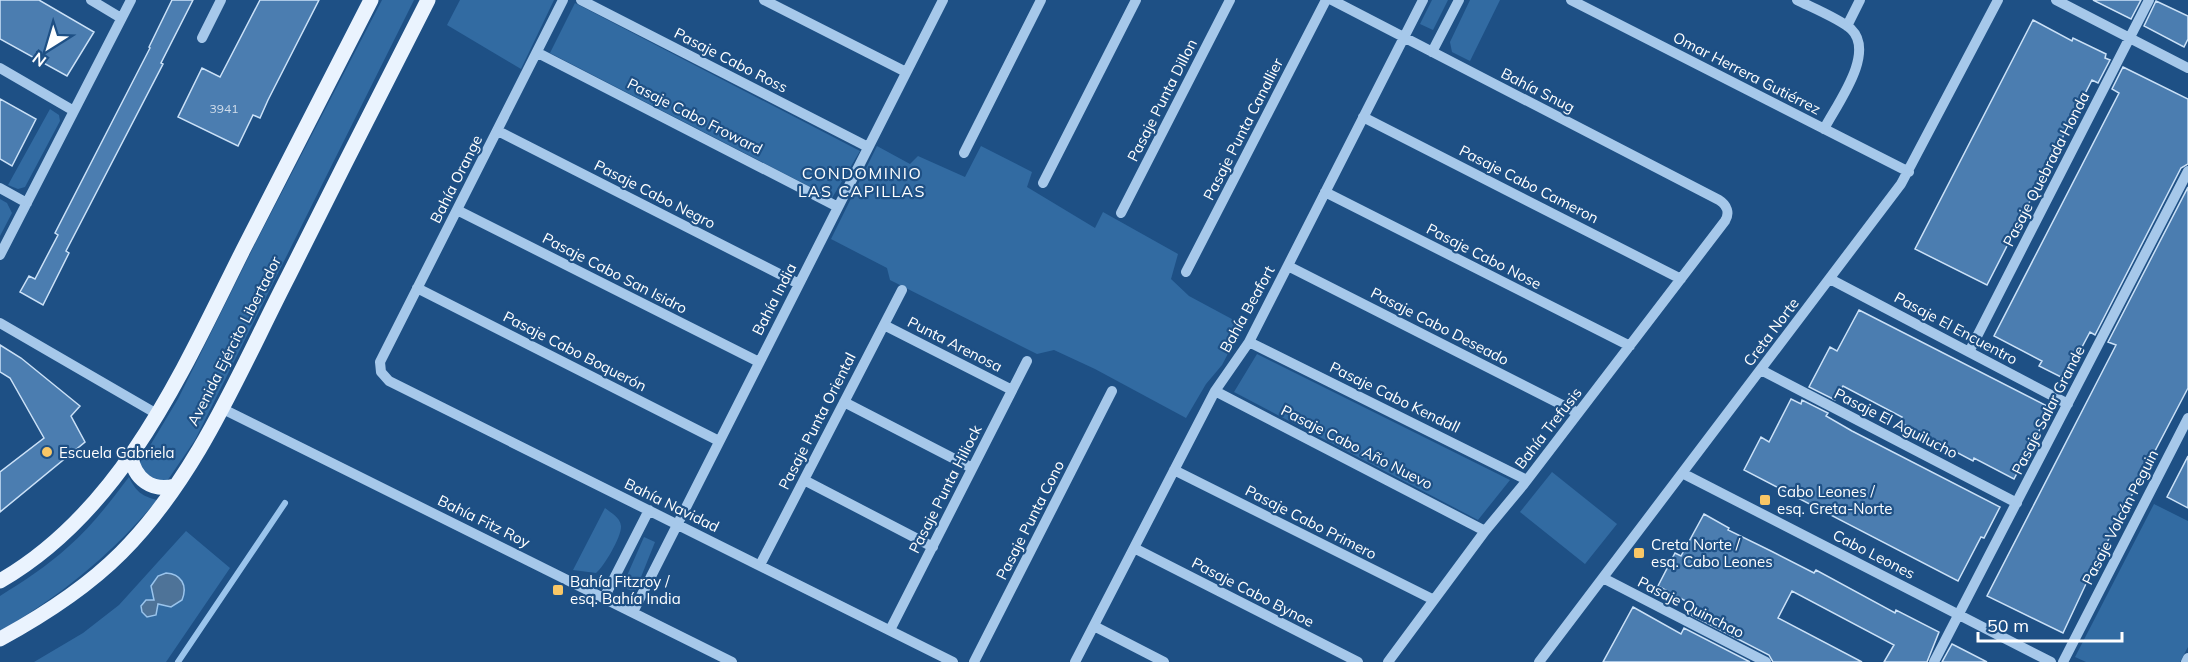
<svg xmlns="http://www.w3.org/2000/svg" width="2188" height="662" viewBox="0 0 2188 662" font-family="Mulish,sans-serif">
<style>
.green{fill:#326ba2}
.water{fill:#4e7398;stroke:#9ac4ec;stroke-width:1.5}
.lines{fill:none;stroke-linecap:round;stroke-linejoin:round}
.stream{stroke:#9ac4ec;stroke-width:6}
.building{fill:#4b7db0;stroke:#cbe1f7;stroke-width:1.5}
.minor{stroke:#a6c8ea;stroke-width:10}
.major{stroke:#eaf3fe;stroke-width:15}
.poi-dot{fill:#f9c766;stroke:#1e5085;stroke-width:2}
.labels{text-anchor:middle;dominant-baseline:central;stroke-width:4.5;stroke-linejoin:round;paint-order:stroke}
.number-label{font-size:12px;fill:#d2deeb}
.street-label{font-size:15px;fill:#fff;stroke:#1e5085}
.poi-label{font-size:15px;fill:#fff;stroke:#1e5085;text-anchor:start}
.neighbourhood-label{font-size:16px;letter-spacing:1.5px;fill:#fff;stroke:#1e5085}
</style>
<rect width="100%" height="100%" fill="#1e5085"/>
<!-- green -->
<path class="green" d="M382 0H414L195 440 165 484 152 482 139 464 178 399 257 240Z
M460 0H554L521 69 447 25Z
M1432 0H1448L1433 30 1420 24Z
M1470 0H1500L1470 61 1452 52 1450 42Z
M575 3 860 151 832 198 550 53Z
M50 109 59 115 60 121 25 187 18 189 8 185Z
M877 146 910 164 918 156 965 177 981 146 1032 172 1027 187 1095 228 1103 212 1178 254 1171 279 1189 296 1243 325 1222 365 1206 384 1186 418 1095 369 1054 350 1037 354 890 280 887 268 831 239Z
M0 199 7 203 12 213 0 236Z
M1257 354 1510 480 1478 520 1234 392Z
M1552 472 1617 524 1585 564 1520 512Z
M129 477C136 492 142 496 157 500 112 554 61 596 0 631V596C24 581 47 566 68 547 91 527 110 502 129 477Z
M2154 504 2188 521V647L2180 662H2086L2075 657Z
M605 508C611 513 620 517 621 526 622 536 604 567 596 573L573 570Z
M186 531 230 568 166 662H34L83 633 119 605Z
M644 537 655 542 635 592 622 587Z"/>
<!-- water -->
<path class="water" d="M166 573C181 574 188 585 182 600L171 607 158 604 156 615 147 617 142 612 141 606 146 600H154L151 586 158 576Z"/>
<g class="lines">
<!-- stream -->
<path class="stream" d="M178 662 285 503"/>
</g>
<!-- building -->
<path class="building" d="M0 0H39L94 32 67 76 0 39Z
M172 0H193L161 63 163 64 66 251 69 253 43 305 20 292 29 276 35 279 58 235 55 233 150 48 149 47Z
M260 0H319L268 100 260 118 253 115 238 146 178 117 202 68 220 77Z
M2093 0H2141L2131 19Z
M2156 1 2188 16V39L2184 47 2144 26Z
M2033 20 2072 41 2073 38 2106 54 2105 58 2110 60 2098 83 2092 80 1987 285 1915 249Z
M2123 67 2188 99V164L2181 168 2095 335 2090 332 2065 379 2039 366 2042 361 1994 336 2119 93 2112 89Z
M0 99 36 119 12 166 0 159Z
M2188 187V388L2092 571 2063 633 1987 596 2116 345 2108 342Z
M1859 310 2051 408 2014 479 1974 458 1973 461 1899 422 1902 417 1843 386 1835 400 1809 387 1830 347 1837 351Z
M0 345 21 358 80 406 71 416 85 442 0 512V472L44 438 10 378 0 372Z
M1791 399 1801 404 1802 400 1828 413 1826 416 1852 431 2000 507 1984 538 1981 537 1958 581 1744 470 1761 437 1769 442Z
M2188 456V508L2167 497Z
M1704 514 1729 528 1728 530 1771 551 1814 573 1816 570 1895 613 1896 610 1939 632 1927 662H1884L1894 645 1792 591 1778 618 1862 662H1773L1769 655 1691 615 1695 606 1658 586 1675 553 1681 556Z
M1633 607 1681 634 1684 628 1750 662H1603Z
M1952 644 1987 662H1942Z"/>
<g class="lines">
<!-- minor -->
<path class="minor" d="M91 0 121 18
M563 0 382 358 380 362 381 372 389 381 953 662
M581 0 868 147
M764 0 906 72
M1332 0 1719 200C1727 205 1730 213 1725 221L1524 484 1485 531 1388 662
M1571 0 1909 172
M1797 0C1811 7 1840 19 1851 29 1876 53 1837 104 1824 129
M2056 0 2188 68
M1847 26 1860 0
M202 38 221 0
M1432 52 1459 0
M538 53 838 207
M0 68 74 111
M1363 117 1681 279
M498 131 799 284
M964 153 1041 0
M1043 183 1136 0
M0 188 27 203
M1325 192 1630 346
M457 210 759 362
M1121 213 1230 0
M0 255 131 0
M1288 266 1578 413
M1186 272 1326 0
M1830 279 2068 404
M417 288 719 441
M0 323 157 414
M884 325 1012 390
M1249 342 1527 480
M1969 352 2149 0
M1761 370 2017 503
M1215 391 1485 531
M844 402 972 468
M221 408 732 662
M1174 470 1434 600
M1682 473 2051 662
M804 480 933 547
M1134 548 1358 662
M760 565 902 290
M1603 578 1766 662
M604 598 649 510
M633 612 943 0
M1094 626 1164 662
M890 630 1027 361
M974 662 1112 391
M1075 662 1215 391 1249 342 1423 0
M1539 662 1901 184 1998 0
M1934 662 2188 171
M2063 662 2188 418
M2186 662 2188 658"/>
<!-- major -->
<path class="major" d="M131 456C134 479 152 492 175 486
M0 581C123 510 182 372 243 250 286 167 328 83 371 0
M0 639C44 615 86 588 121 553 198 476 240 370 289 275 335 183 381 92 428 0"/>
</g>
<!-- markers -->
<g class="poi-dot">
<circle cx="47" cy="452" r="6"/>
<rect x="1759" y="494" width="12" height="12" rx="3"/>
<rect x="1633" y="547" width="12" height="12" rx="3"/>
<rect x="552" y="584" width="12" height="12" rx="3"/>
</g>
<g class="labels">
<!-- number labels -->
<g class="number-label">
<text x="224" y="108">3941</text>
</g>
<!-- street labels -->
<g class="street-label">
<text transform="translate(731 60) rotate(27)">Pasaje Cabo Ross</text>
<text transform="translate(1747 73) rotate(27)">Omar Herrera Gutiérrez</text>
<text transform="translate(1538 90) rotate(27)">Bahía Snug</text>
<text transform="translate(1162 100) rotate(-63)">Pasaje Punta Dillon</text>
<text transform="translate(695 116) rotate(27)">Pasaje Cabo Froward</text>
<text transform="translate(1243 129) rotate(-63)">Pasaje Punta Canallier</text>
<text transform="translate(2046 169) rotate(-63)">Pasaje Quebrada Honda</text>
<text transform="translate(456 179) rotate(-63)">Bahía Orange</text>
<text transform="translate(1529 184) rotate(27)">Pasaje Cabo Cameron</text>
<text transform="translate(655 194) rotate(27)">Pasaje Cabo Negro</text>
<text transform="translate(1484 256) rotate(27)">Pasaje Cabo Nose</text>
<text transform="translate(615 273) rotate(27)">Pasaje Cabo San Isidro</text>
<text transform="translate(774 299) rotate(-63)">Bahía India</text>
<text transform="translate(1247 309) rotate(-61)">Bahía Beafort</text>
<text transform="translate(1440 326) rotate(27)">Pasaje Cabo Deseado</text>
<text transform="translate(1956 328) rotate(28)">Pasaje El Encuentro</text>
<text transform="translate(1771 332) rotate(-53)">Creta Norte</text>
<text transform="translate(234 341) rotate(-63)">Avenida Ejército Libertador</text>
<text transform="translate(955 344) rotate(27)">Punta Arenosa</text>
<text transform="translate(575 351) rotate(27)">Pasaje Cabo Boquerón</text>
<text transform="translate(1395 397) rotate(26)">Pasaje Cabo Kendall</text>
<text transform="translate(2048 410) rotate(-63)">Pasaje Salar Grande</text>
<text transform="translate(817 421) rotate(-63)">Pasaje Punta Oriental</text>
<text transform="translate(1896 423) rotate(27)">Pasaje El Aguilucho</text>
<text transform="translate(1548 428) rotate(-52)">Bahía Trefusis</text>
<text transform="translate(1357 447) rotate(27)">Pasaje Cabo Año Nuevo</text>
<text transform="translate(945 489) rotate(-63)">Pasaje Punta Hiliock</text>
<text transform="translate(672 505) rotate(26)">Bahía Navidad</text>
<text transform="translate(2120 517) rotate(-63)">Pasaje Volcán Peguin</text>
<text transform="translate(1030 520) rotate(-63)">Pasaje Punta Cono</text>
<text transform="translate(484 521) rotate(26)">Bahía Fitz Roy</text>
<text transform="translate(1311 522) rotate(27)">Pasaje Cabo Primero</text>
<text transform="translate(1874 554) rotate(27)">Cabo Leones</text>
<text transform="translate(1253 592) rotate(27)">Pasaje Cabo Bynoe</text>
<text transform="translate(1691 607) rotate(27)">Pasaje Quinchao</text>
</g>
<!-- poi labels -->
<g class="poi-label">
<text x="59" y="452">Escuela Gabriela</text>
<text x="1777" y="491">Cabo Leones /<tspan x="1777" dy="17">esq. Creta-Norte</tspan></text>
<text x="1651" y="544">Creta Norte /<tspan x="1651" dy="17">esq. Cabo Leones</tspan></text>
<text x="570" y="581">Bahía Fitzroy /<tspan x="570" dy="17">esq. Bahía India</tspan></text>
</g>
<!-- neighbourhood labels -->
<g class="neighbourhood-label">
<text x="862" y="173">CONDOMINIO<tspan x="862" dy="18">LAS CAPILLAS</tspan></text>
</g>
</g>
<!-- north arrow -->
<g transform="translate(48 48) rotate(217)" stroke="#1e5085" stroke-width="4.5" paint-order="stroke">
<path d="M0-4.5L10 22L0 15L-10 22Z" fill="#ffffff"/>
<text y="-9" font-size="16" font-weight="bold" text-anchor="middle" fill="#ffffff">N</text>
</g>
<!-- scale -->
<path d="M1978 632v9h144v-9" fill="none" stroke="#ffffff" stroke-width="3"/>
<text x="1987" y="632" font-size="18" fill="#ffffff" stroke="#1e5085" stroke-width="4.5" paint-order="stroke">50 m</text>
</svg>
